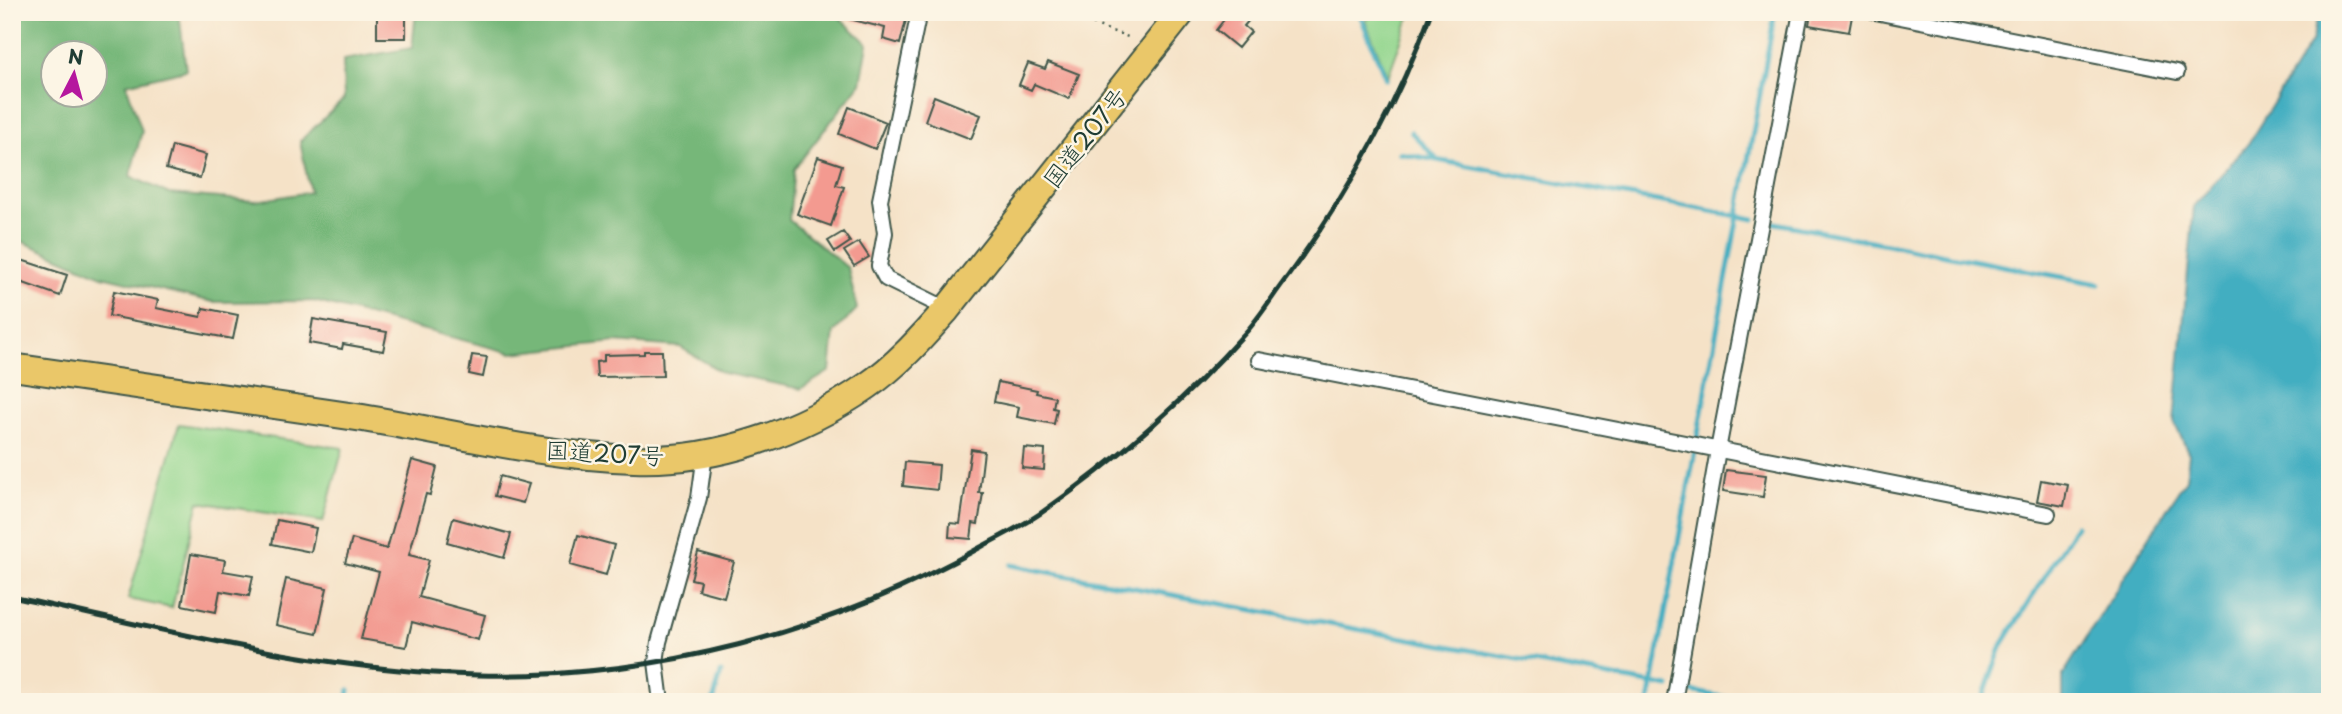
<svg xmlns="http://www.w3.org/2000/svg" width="2342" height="714" viewBox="0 0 2342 714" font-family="'Playpen Sans','Klee One',sans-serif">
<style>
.green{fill:#93d68e;stroke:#598a61;stroke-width:2}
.forest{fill:#76b779;stroke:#4a7a56;stroke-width:2;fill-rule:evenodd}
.water{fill:#43aec1;stroke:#31767a;stroke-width:2}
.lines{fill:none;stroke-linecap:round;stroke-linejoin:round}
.stream{stroke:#43aec1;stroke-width:5}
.building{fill:#f39a90}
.street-casing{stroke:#3f564a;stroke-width:18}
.highway-casing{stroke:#3f564a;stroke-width:30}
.path{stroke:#3f564a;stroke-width:2.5;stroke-dasharray:2 5;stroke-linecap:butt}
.street{stroke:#fff;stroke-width:14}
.highway{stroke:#eac769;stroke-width:26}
.rail{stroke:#1f3d34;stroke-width:5}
.labels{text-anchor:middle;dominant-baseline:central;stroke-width:5;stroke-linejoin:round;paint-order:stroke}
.street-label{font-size:24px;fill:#1f3d34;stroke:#fcf5e5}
</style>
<rect width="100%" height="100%" fill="#fcf5e5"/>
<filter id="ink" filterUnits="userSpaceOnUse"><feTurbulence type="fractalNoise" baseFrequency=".0143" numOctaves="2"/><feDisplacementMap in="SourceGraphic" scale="14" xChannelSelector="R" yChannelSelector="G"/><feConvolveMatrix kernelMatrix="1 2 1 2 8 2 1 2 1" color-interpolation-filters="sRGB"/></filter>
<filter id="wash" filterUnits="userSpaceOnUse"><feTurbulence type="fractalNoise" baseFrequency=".00686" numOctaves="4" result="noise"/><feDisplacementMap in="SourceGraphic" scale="28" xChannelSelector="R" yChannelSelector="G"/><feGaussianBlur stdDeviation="1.57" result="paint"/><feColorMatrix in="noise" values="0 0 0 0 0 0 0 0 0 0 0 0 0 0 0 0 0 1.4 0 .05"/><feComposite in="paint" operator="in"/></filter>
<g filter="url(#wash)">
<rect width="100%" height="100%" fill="#f5e2c7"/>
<!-- green -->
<path class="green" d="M1379 12H1411L1388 77 1365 20Z
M179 424 343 448 323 522 199 502 172 608 128 599Z"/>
<!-- forest -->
<path class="forest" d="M12 12H179L186 70 126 84 142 131 130 176 169 194 256 201 310 192 300 141 344 99 343 60 412 48 416 12H839L838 16 868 44 861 83 794 169 789 220 848 268 857 309 834 332 830 371 801 389 723 373 680 347 615 342 512 353 314 301 213 302 102 276 12 237ZM52 52H94V94H52Z"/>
<!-- water -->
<path class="water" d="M2319 12H2330V702H2063V675L2186 479 2189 454 2174 422 2194 206 2248 144 2311 42Z"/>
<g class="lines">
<!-- stream -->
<path class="stream" d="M1359 12 1386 79
M1411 132 1438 160
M1399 153 1754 219
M1770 222 2099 284
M1011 565 1669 687
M1685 690 1749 702
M347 702 349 690
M713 702 721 673
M1649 702 1775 12
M1984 702V694L2002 645 2076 526"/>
</g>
<g id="blocks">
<!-- building -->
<path class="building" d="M377 12H406V38H377Z
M841 12H908L900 44 883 39 885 28 841 17Z
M1230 12H1256L1244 26 1251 32 1238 48 1216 30Z
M1811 12H1831L1852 16 1849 32 1809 25Z
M1048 62 1079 74 1069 99 1034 84 1031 90 1019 85 1028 63 1045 69Z
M934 96 981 115 971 139 925 121Z
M849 107 886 122 875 149 839 134Z
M172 146 206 155 200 178 166 169Z
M818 157 842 165 836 185 844 187 831 226 797 214Z
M843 232 850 242 835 252 828 241Z
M859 242 869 257 854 266 844 251Z
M12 257 67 275 60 296 12 279Z
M114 291 158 300 156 308 201 317 203 308 238 315 233 339 109 316Z
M313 319 387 332 383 351 343 344 342 349 309 343Z
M644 351H662L663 376 597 377 596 362 604 361V355L644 354Z
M472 355 487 357 483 377 469 374Z
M998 382 1037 390 1036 393 1055 397 1053 408 1057 409 1054 424 1017 417 1019 407 994 402Z
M1024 448 1045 450 1044 470 1022 468Z
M971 449 984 451 979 493H983L978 524 973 523 971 539 949 537 950 523 960 524Z
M412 460 437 467 430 495 426 494 409 555 429 560 419 597 485 615 478 640 412 622 406 647 361 639 379 572 345 563 352 539 387 549Z
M905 462 939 465 937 490 903 486Z
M1726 470 1766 475 1763 497 1723 491Z
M500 476 529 484 523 503 495 496Z
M2041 480 2068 485 2064 506 2037 501Z
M453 518 511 534 504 558 447 542Z
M277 520 316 528 311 552 272 544Z
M578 535 614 545 606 575 570 565Z
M698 552 734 562 724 597 698 590 700 581 691 579Z
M191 554 225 560 223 571 253 576 249 596 220 591 216 612 182 605Z
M286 579 327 588 317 634 276 625Z"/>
</g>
</g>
<g filter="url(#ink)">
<use href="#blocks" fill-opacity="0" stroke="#3f564a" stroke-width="2"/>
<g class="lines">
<defs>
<path id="street" d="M919 12 880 200 885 233 879 266 886 279 947 309
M1875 12 2177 72
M1259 360 2048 514
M661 702 656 662 659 642 699 498 705 454
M1674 702 1718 450 1801 12"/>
<path id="highway" d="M12 367C129 384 246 400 363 418 453 433 543 456 634 459 716 462 801 432 867 386 898 365 923 336 947 309L1182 12"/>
</defs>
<!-- street casing -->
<use href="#street" class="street-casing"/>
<!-- highway casing -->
<use href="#highway" class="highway-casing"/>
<!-- path -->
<path class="path" d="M1060 12 1128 37"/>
<!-- street -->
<use href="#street" class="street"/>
<!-- highway -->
<use href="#highway" class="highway"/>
<!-- rail -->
<path class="rail" d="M12 597C166 630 321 671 478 675 654 679 828 633 981 547 1001 536 1022 526 1041 513 1116 461 1186 399 1247 331 1262 314 1274 294 1288 276 1347 195 1397 106 1431 12"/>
</g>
</g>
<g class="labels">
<!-- street labels -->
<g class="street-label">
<text transform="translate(1084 137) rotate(-52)">国道207号</text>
<text transform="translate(605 452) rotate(3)">国道207号</text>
</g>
</g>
<!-- margin -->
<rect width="2342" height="714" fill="none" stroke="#fcf5e5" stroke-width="42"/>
<!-- north arrow -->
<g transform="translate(74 74) rotate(6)"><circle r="33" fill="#fcf5e5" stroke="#a4ab9e" stroke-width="2"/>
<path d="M0-5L12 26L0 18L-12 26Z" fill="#b5179e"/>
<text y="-10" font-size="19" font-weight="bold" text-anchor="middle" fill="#1f3d34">N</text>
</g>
</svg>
